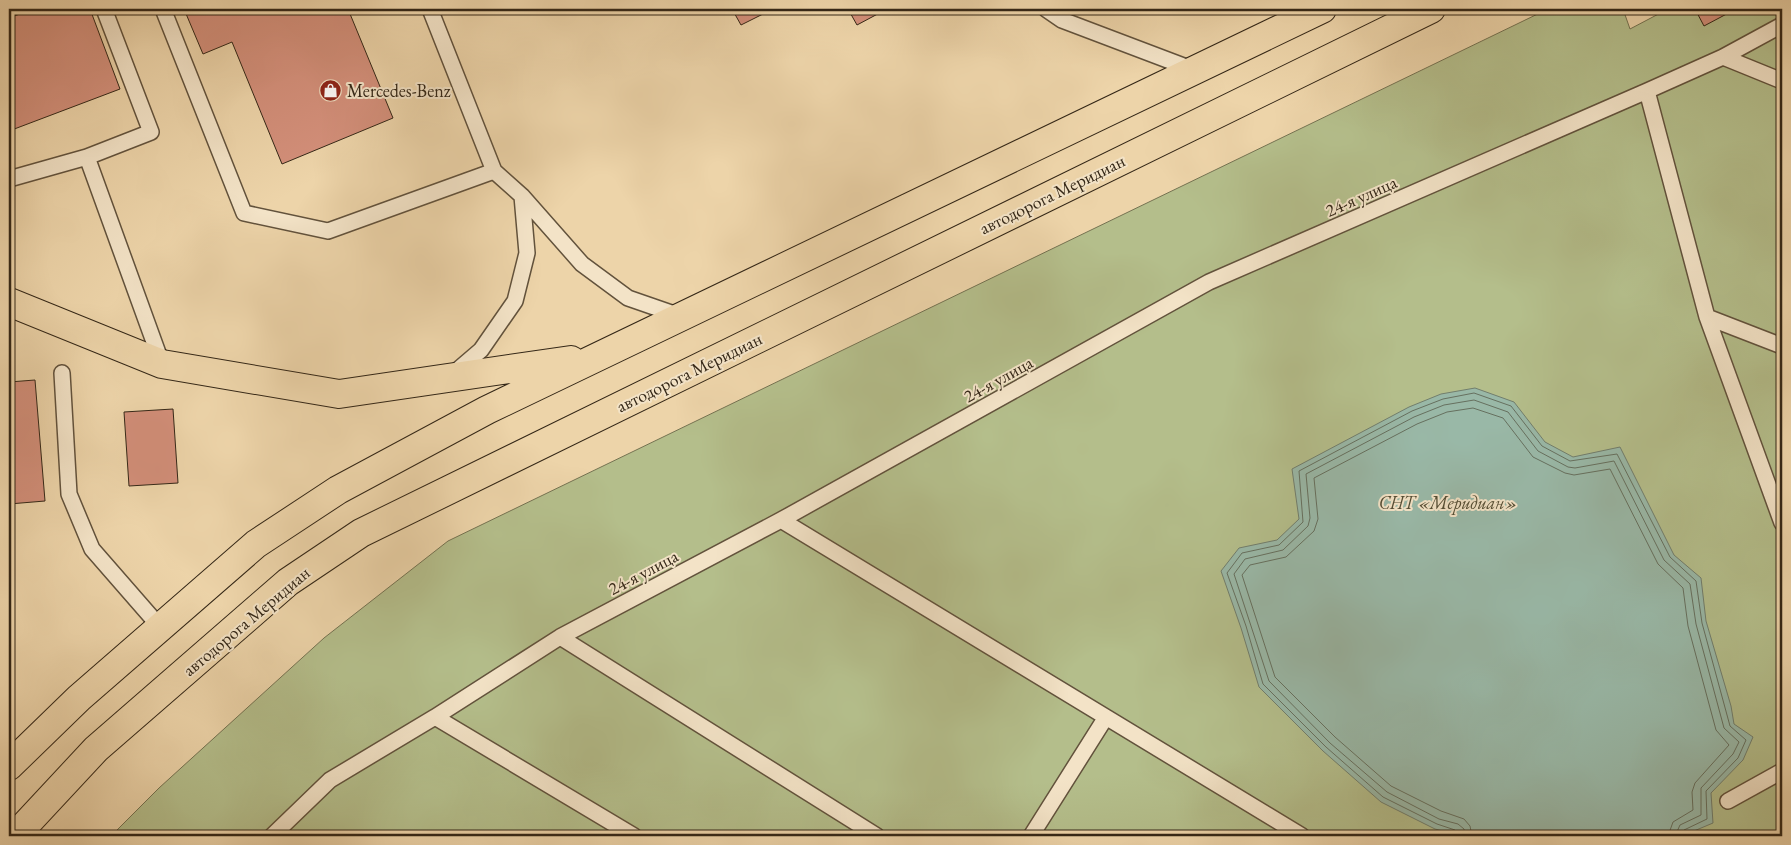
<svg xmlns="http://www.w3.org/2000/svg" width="1791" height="845" viewBox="0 0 1791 845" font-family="'EB Garamond',serif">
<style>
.green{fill:#b4be8b;stroke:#747251}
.water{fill:#99b8a7;stroke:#717e6d}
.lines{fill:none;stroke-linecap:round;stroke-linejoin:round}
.shore{stroke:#66705f;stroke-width:1}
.building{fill:#d38f7a;stroke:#342717}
.service-casing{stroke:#62523c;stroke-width:18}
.primary-casing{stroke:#342717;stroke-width:30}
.service{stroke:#f3e3c7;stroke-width:15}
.primary{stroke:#edd4a9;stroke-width:28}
.labels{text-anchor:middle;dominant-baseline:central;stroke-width:4;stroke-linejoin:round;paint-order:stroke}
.poi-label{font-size:18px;fill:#342717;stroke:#f3e3c7;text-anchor:start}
.street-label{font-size:18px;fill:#342717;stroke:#f3e3c7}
.park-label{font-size:18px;font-style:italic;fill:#544d34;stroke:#f3e3c7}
</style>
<rect width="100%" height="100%" fill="#edd4a9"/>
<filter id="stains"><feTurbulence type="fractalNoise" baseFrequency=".004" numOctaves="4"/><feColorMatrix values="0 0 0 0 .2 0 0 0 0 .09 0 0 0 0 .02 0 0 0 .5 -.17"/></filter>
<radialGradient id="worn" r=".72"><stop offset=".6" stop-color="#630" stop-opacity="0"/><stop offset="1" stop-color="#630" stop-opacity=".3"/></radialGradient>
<!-- green -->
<path class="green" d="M1548 9H1623L1630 29 1668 9H1782V836H111L159 788 324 638 448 541Z"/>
<!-- water -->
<path class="water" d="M1475 388 1514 402 1545 442 1573 457 1620 447 1674 555 1701 578 1706 621 1731 706 1734 724 1753 737 1743 760 1711 793 1713 823 1682 836H1462L1435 829 1381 802 1323 751 1259 687 1241 628 1221 571 1239 548 1277 540 1299 519 1292 469 1409 407 1441 394Z"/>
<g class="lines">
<!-- shore -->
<path class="shore" d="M1459 836 1455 830 1437 824 1383 797 1326 747 1263 684 1246 626 1227 573 1242 553 1279 545 1303 522 1299 471 1412 411 1443 399 1474 393 1511 406 1542 446 1570 461 1617 454 1670 557 1696 581 1702 623 1730 726 1746 740 1738 758 1706 791 1707 819 1684 830 1682 836
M1465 836 1464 829 1458 824 1439 819 1387 792 1330 743 1269 681 1234 574 1245 559 1283 550 1308 526 1310 518 1306 474 1414 417 1444 405 1474 400 1508 412 1538 451 1568 467 1575 468 1614 461 1664 560 1690 584 1696 624 1724 728 1739 742 1733 754 1701 788V815L1680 825 1675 836
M1472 836 1470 826 1464 819 1441 811 1391 786 1335 737 1275 677 1242 575 1250 565 1286 557 1314 531 1318 519 1314 478 1417 424 1447 412 1473 408 1503 418 1533 457 1565 473 1574 475 1610 469 1658 564 1683 588 1688 626 1716 730 1729 745 1695 783 1692 792 1693 810 1673 822 1668 836"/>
</g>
<!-- building -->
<path class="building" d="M33 9H90L120 89 9 131V18Z
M184 9H348L393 118 282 164 232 42 203 54Z
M732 9H770L771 10 741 25Z
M848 9H887L857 25Z
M1695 9H1736L1704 26Z
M35 380 45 501 9 504V382Z
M173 409 178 483 129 486 124 412Z"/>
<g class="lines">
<defs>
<path id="service" d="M163 9 244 213 328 231 494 171 522 196 582 264 628 298 680 316
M430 9 494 171
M1046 9 1062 20 1194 70
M1723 57 1782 81
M1647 91 1707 317 1782 523
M87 157 162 364
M9 179 87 157 151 132 104 9
M1707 317 1782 346
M62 373 69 494 92 549 160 627
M453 374 481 350 515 301 527 253 522 196
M781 520 1302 836
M560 637 877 836
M435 717 634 836
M1728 801 1782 771
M272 836 330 780 435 717 560 637 781 520 1209 282 1647 91 1723 57 1782 25
M1031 836 1106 717"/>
<path id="primary" d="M9 302 162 364 339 394 571 360
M9 766 79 698 256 544 338 490 487 410 1322 9
M15 836 96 749 288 582 361 533 1431 9"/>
</defs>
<!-- service casing -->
<use href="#service" class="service-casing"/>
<!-- primary casing -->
<use href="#primary" class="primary-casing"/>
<!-- service -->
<use href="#service" class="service"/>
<!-- primary -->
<use href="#primary" class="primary"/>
</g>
<!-- icons -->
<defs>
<symbol id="shop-disc" viewBox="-11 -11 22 22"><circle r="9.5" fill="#8f2418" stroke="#f3e3c7"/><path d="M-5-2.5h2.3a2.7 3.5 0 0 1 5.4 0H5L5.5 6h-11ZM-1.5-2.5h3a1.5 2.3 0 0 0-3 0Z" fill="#fff"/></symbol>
</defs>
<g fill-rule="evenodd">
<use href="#shop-disc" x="318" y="78" width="25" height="25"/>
</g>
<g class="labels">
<!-- poi labels -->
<g class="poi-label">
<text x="347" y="90">Mercedes-Benz</text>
</g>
<!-- street labels -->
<g class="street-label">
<text transform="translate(1052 194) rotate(-26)">автодорога Меридиан</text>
<text transform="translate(1361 196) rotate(-24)">24-я улица</text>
<text transform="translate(689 372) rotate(-26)">автодорога Меридиан</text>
<text transform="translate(998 379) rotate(-29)">24-я улица</text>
<text transform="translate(643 572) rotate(-28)">24-я улица</text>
<text transform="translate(246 621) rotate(-40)">автодорога Меридиан</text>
</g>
<!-- park labels -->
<g class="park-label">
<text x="1448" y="502">СНТ «Меридиан»</text>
</g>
</g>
<!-- margin -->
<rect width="1791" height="845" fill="none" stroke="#edd4a9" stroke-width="30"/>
<rect x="10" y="10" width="1771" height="825" fill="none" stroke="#342717" stroke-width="2.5"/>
<rect x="15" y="15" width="1761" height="815" fill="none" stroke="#342717"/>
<rect width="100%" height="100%" filter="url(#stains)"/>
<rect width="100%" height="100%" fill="url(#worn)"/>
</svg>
